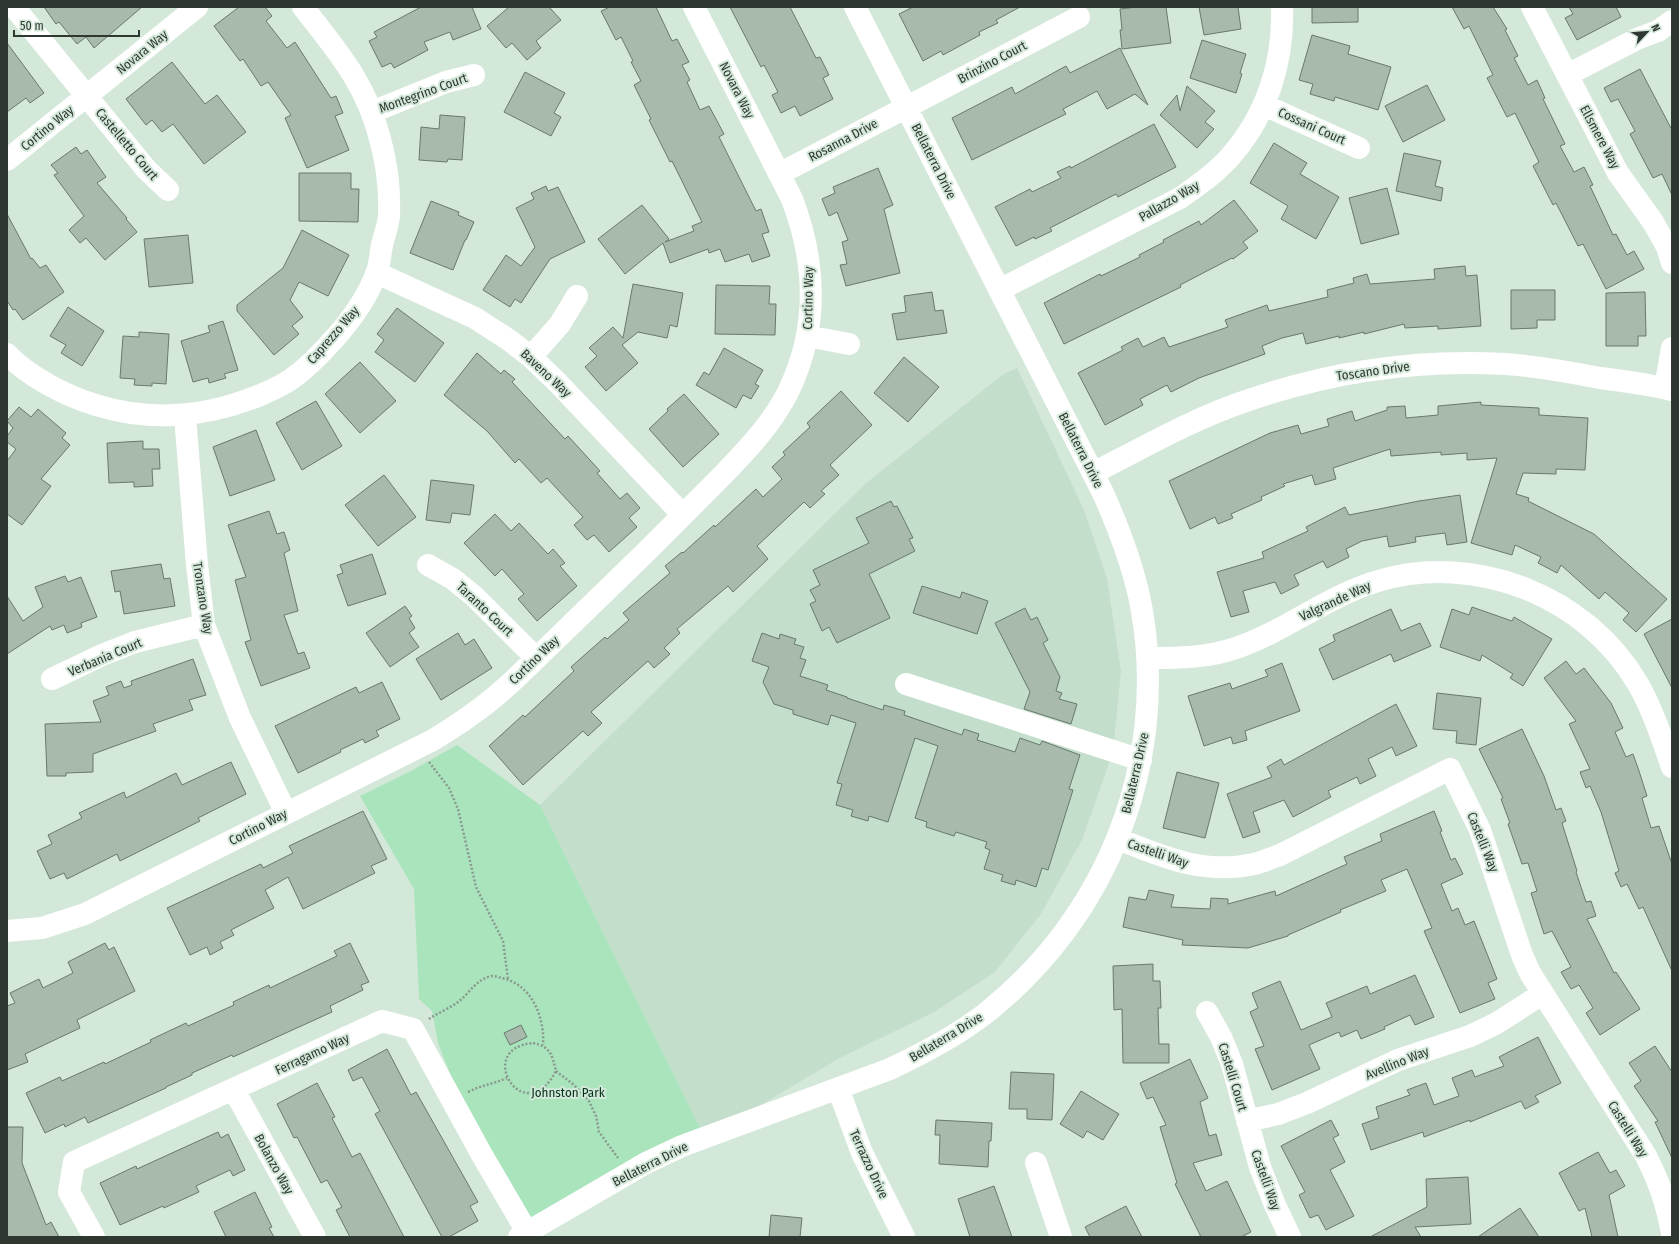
<svg xmlns="http://www.w3.org/2000/svg" width="1679" height="1244" viewBox="0 0 1679 1244" font-family="'Fira Sans Condensed',sans-serif">
<style>
.built{fill:#c3decb}
.green{fill:#a9e4bc}
.building{fill:#a7baac;stroke:#68796d}
.lines{fill:none;stroke-linecap:round;stroke-linejoin:round}
.path{stroke:#8a998f;stroke-width:2.5;stroke-dasharray:2 2;stroke-linecap:butt}
.minor{stroke:#fff;stroke-width:22}
.labels{text-anchor:middle;dominant-baseline:central;stroke-width:4;stroke-linejoin:round;paint-order:stroke}
.street-label{font-size:13px;fill:#2f3731;stroke:#d4e8da}
.park-label{font-size:13px;fill:#023319;stroke:#d4e8da}
</style>
<rect width="100%" height="100%" fill="#d4e8da"/>
<!-- built -->
<path class="built" d="M1017 368 1084 510 1107 578 1121 671 1113 752 1082 840 1041 914 995 972 934 1012 838 1059 705 1138 540 805 865 484 1002 375Z"/>
<!-- green -->
<path class="green" d="M457 745 540 805 705 1138 527 1232 482 1155 438 1043 432 1011 419 999 414 889 360 796 411 771Z"/>
<!-- building -->
<path class="building" d="M44 7H142L94 48 86 37 77 44 59 22 56 24Z
M239 7H265L272 16 266 21 287 48 295 42 331 98 336 96 343 113 335 116 349 150 307 168 285 118 291 115 268 82 261 86 243 59 240 61 214 26Z
M421 7H472L481 29 453 40 450 32 424 42 428 50 394 68 391 63 382 67 369 41 377 37 374 32Z
M509 7H549L561 20 536 41 541 48 527 60 512 43 506 48 487 26Z
M610 7H656L672 41 677 39 689 62 682 65 690 80 687 82 700 110 709 106 724 134 719 137 756 211 761 209 769 232 762 234 770 256 752 262 749 254 725 262 720 249 709 253 708 249 670 263 663 243 625 274 598 239 642 205 669 239 665 242 694 231 692 226 702 222 681 179 672 161 670 162 649 120 651 119 634 85 641 81 631 62 633 61 621 37 616 40 601 11Z
M730 7H790L816 58 820 57 829 75 823 78 833 99 800 116 795 106 781 113 772 95 778 92 764 65 761 67Z
M913 7H1020L996 20 998 23 979 32 980 35 943 55 941 51 923 61 899 14Z
M1137 7H1166L1171 43 1122 49 1120 30H1122L1120 9Z
M1199 7H1238L1241 29 1204 35Z
M1312 7H1358V22L1312 23Z
M1452 7H1493L1507 29 1505 30 1518 56 1514 58 1528 85 1537 80 1545 98 1543 99 1565 144 1560 146 1574 172 1584 167 1593 185 1590 186 1613 235 1616 234 1627 255 1634 251 1644 269 1606 289 1583 244 1578 246 1556 203 1553 205 1533 166 1539 162 1515 113 1507 117 1487 78 1493 75 1469 26 1464 29Z
M1569 7H1616L1621 17 1577 40 1565 18 1573 14Z
M1312 35 1350 46 1348 54 1391 67 1378 110 1335 97 1334 101 1310 94 1313 84 1299 80Z
M1202 40 1246 54 1240 73 1242 74 1236 93 1190 78Z
M7 43 44 93 30 103 26 98 7 112Z
M1120 48 1148 105 1135 94 1107 109 1097 91 1063 109 1066 114 972 160 952 118 1012 87 1015 94 1066 66 1070 73Z
M172 62 205 104 217 95 246 132 204 164 173 124 162 132 152 120 146 125 126 99Z
M1640 69 1672 130V195L1662 174 1653 178 1630 134 1635 131 1618 99 1611 102 1604 88Z
M525 72 565 93 554 113 561 117 551 136 504 112Z
M1427 85 1445 120 1403 142 1385 106Z
M1187 86 1215 111 1205 122 1214 129 1197 148 1160 115 1177 95 1180 111Z
M440 115 465 117 462 160 448 159 447 162 419 160 421 127 439 129Z
M1154 124 1176 167 1118 197 1116 194 1050 228 1052 231 1035 239 1034 237 1016 246 995 207 1030 189 1032 192 1061 178 1057 172 1070 166 1071 168Z
M1274 143 1307 163 1300 174 1339 197 1316 239 1281 219 1288 206 1250 183Z
M76 147 81 154 87 150 106 177 97 183 127 218 126 219 137 232 105 260 86 238 80 243 69 230 84 216 54 175 58 173 51 165Z
M1404 153 1441 161 1435 186 1443 188 1441 201 1396 191Z
M878 168 893 205 884 209 900 273 846 286 840 265 847 264 842 242 848 240 837 212 829 216 822 199 835 193 833 187Z
M299 173H351V189H359L358 222 299 221Z
M546 186 548 191 558 187 585 242 550 259 521 303 515 299 510 307 483 290 506 255 521 266 535 247 516 208 534 199 531 193Z
M1387 188 1399 234 1361 244 1349 198Z
M1234 200 1258 231 1243 242 1248 248 1233 259 1232 258 1180 285 1181 287 1064 344 1044 303 1100 274 1101 276 1140 257 1139 255 1164 242 1163 240 1199 221 1201 225Z
M431 201 459 212 458 215 474 222 466 240H465L453 270 410 253Z
M7 214 31 259 32 258 40 268 46 265 64 292 23 320 15 309 13 310 7 301Z
M302 230 349 255 328 296 299 282 290 300 303 317 292 326 299 334 274 355 237 311V305L283 268Z
M188 235 193 283 149 287 144 239Z
M1465 266 1466 276 1477 275 1481 326 1438 329V326L1405 328 1404 324 1364 334V332L1339 338V336L1306 344 1303 333 1282 338 1262 346 1265 354 1199 378 1171 392 1167 385 1140 399 1143 405 1105 425 1078 373 1123 350 1121 347 1138 338 1143 347 1164 337 1169 347 1228 327 1225 320 1267 305 1269 311 1328 297 1327 290 1354 283 1353 278 1367 274 1370 284 1435 279 1434 269Z
M633 284 683 293 677 327 670 325 667 338 638 332 622 345 638 363 606 391 585 367 597 356 589 348 613 327 623 338Z
M716 285 770 286 769 304H776L775 335 715 334Z
M1511 290H1555V320H1537V328L1511 329Z
M932 292 935 311 943 310 947 333 897 340 892 314 906 312 904 296Z
M1645 292 1646 336H1638V346H1606V293Z
M68 307 104 331 82 366 61 353 66 345 50 336Z
M397 308 444 343 415 382 375 352 384 340 377 334Z
M223 321 238 370 224 374 226 378 209 383 208 378 193 382 181 341 210 332 208 326Z
M139 332 169 334 166 384 152 383V386L134 385 135 379 120 378 123 336 139 337Z
M724 348 763 370 755 384 759 386 751 399 743 395 736 408 696 385 704 372 709 375Z
M477 353 501 374 504 370 515 379 512 382 565 439 568 436 600 471 597 473 620 499 627 493 640 508 629 518 637 527 609 552 594 535 587 540 574 525 583 517 547 478 541 483 519 459 515 463 487 431 444 395Z
M904 357 939 387 908 422 874 393Z
M360 362 396 401 360 433 325 394Z
M841 391 872 425 830 465 839 475 821 491 825 494 810 508 804 502 757 546 768 559 733 592 728 586 677 629 680 633 664 648 670 654 654 668 648 661 591 712 602 723 588 736 583 731 523 785 489 746 523 715 525 717 574 671 571 667 605 637 607 639 629 620 623 613 670 573 665 566 682 552 683 553 714 525 715 527 756 489 763 497 782 479 772 467 785 455 783 452 810 427 807 423Z
M684 394 719 434 683 467 649 429 668 411 667 409Z
M316 401 342 446 302 470 276 423Z
M1481 402V405L1539 408V415L1588 418 1585 470 1556 469V474L1523 473 1516 494 1529 498 1528 501 1594 534 1667 599 1636 632 1623 620 1629 613 1605 592 1599 599 1561 565 1557 573 1538 563 1541 557 1515 545 1512 555 1471 543 1497 458 1467 460V453L1441 455V452L1391 456 1390 449 1333 468 1336 479 1315 485 1312 475 1283 484 1285 486 1261 497 1262 500 1231 514 1233 518 1218 524 1215 517 1190 529 1169 481 1270 433 1298 425 1301 434 1329 426 1327 419 1352 411 1355 421 1387 410V407L1405 406 1406 418 1438 415V406Z
M19 407 31 417 38 409 66 433 62 438 70 445 41 479 51 486 22 525 7 514V461L16 449 7 442V436L13 428 7 421Z
M256 430 275 480 230 496 213 447Z
M143 441V449H159L160 469H152L153 486 134 487V482L109 483 107 443Z
M384 475 416 517 378 546 345 505Z
M431 480 474 485 470 515 452 513 450 523 426 520Z
M1460 495 1467 542 1447 545 1445 533 1415 537 1416 542 1389 547 1387 536 1362 541 1346 549 1349 557 1327 568 1323 561 1294 575 1299 585 1281 594 1275 582 1243 591 1249 612 1231 617 1217 572 1264 558 1262 552 1308 531 1306 527 1345 507 1349 515 1419 501Z
M891 501 894 507 897 506 913 538 909 539 915 551 869 574 890 618 837 643 829 627 822 631 810 604 816 601 810 590 820 585 813 570 869 543 856 518Z
M269 511 277 534 284 532 290 550 284 553 298 611 284 615 298 654 304 652 310 668 261 686 245 642 251 640 235 580 246 577 228 525Z
M495 514 511 531 519 523 548 554 553 549 565 563 560 566 577 586 537 621 518 599 524 594 502 569 495 576 464 543Z
M372 554 386 594 348 606 337 575 343 573 340 565Z
M161 564 164 579 170 578 175 606 124 614 120 591 115 592 111 571Z
M65 576 68 582 81 577 97 617 81 623 82 627 67 633 64 625 52 630 50 626 7 654V596L23 621 43 607 35 587Z
M922 586 960 598 962 592 988 601 977 634 913 613Z
M405 606 412 616 409 618 415 628 409 633 419 647 390 667 366 633Z
M1472 607 1512 621 1514 617 1552 639 1523 686 1510 678 1513 674 1482 655 1480 661 1440 647 1452 609 1469 615Z
M1025 608 1031 620 1037 617 1048 640 1043 643 1060 677 1056 691 1062 693 1059 699 1077 704 1071 724 1024 709 1030 692 995 623Z
M1391 609 1401 631 1420 623 1431 646 1394 662 1391 654 1333 680 1319 649 1335 641 1333 635Z
M1672 619V688L1644 634Z
M458 633 465 645 474 639 492 668 441 700 416 659Z
M762 633 779 639 780 634 796 639 794 644 804 647 800 658 806 660 800 676 828 685 826 690 847 697V698L883 710 884 705 905 711 904 715 962 735 964 729 979 734 977 740 1015 752 1020 738 1040 745 1042 741 1080 755 1069 789 1073 790 1048 870 1042 868 1036 887 1016 880 1015 885 1001 881 1003 875 984 869 990 850 985 848 987 842 956 832 954 836 926 827 927 822 915 818 938 746 915 738 888 822 869 816 868 821 851 816 853 810 836 805 842 784 837 783 856 723 831 715 828 725 793 714V710L774 704 763 682 769 667 752 661Z
M193 659 206 695 189 700 193 710 153 724 156 731 93 754V772L66 773V776H47L45 724 101 722 93 701 109 695 106 687 121 681 124 688 132 685 131 681Z
M1566 661 1576 674 1584 668 1611 703 1623 728 1615 732 1626 757 1633 754 1639 771 1647 796 1642 798 1651 828 1659 826 1672 864V971L1643 907 1639 909 1627 884 1621 887 1615 873 1619 871 1601 812 1590 786 1586 788 1580 772 1590 769 1569 724 1576 721 1544 678Z
M1282 663 1300 711 1245 731 1247 740 1233 744 1231 737 1204 746 1188 696 1230 683 1232 689 1268 676 1265 670Z
M382 682 400 719 376 731 379 736 365 743 363 739 340 750 341 752 298 773 275 726 356 687 359 693Z
M1437 693 1481 698 1476 745 1456 743 1457 731 1433 729Z
M1396 704 1417 746 1396 756 1392 747 1368 759 1376 776 1360 784 1357 777 1328 791 1331 797 1293 817 1284 800 1253 812 1260 832 1243 838 1227 794 1272 777 1267 767 1281 759 1284 765Z
M1522 729 1544 776 1556 810 1561 808 1566 821 1562 823 1577 871 1576 872 1586 902 1591 901 1596 916 1587 919 1614 973 1616 972 1640 1009 1600 1035 1586 1013 1593 1008 1579 985 1571 989 1561 972 1571 967 1552 931 1544 934 1531 893 1537 891 1528 863 1522 864 1508 824 1510 823 1501 799 1503 798 1479 749Z
M231 762 246 794 198 818 200 821 120 861 117 854 67 879 64 873 50 879 37 851 52 844 48 835 82 818 79 813 124 792 126 798 176 773 182 785Z
M1177 772 1219 783 1205 838 1163 828Z
M363 811 387 859 371 866 375 873 303 909 288 877 265 890 274 908 231 930 234 935 220 942 223 948 210 955 207 947 190 955 167 908 261 864 263 868 293 853 289 846Z
M1434 811 1442 831 1440 832 1451 860 1455 858 1463 874 1441 884 1452 911 1458 908 1465 925 1474 921 1497 979 1488 983 1495 999 1460 1013 1424 931 1432 928 1407 869 1381 880 1386 891 1340 910 1341 912 1288 935V936L1248 948 1182 945 1183 940 1123 927 1129 897 1146 900 1149 890 1174 895 1171 907 1210 909 1211 898 1228 899V904L1275 891 1276 896 1347 864 1344 857 1382 841 1380 834Z
M105 943 109 950 114 947 135 991 77 1020 80 1028 25 1054 28 1062 7 1070V1006L15 1003 10 993 39 979 43 988 73 973 68 962Z
M350 943 369 982 361 985 363 990 330 1006 332 1012 233 1057 232 1055 192 1073V1075L166 1087V1088L88 1123 85 1117 65 1127 64 1124 45 1133 26 1093 60 1077 62 1081 104 1062 105 1064 151 1042 150 1040 186 1023 188 1026 234 1005 233 1002 269 985 270 988 337 956 334 951Z
M1153 964V981H1160L1161 1008H1158L1159 1044H1169V1063H1123L1122 1009 1114 1010 1113 966Z
M1415 975 1434 1017 1415 1025 1410 1015 1384 1027 1385 1029 1361 1039 1357 1030 1341 1037 1339 1032 1309 1045 1320 1069 1272 1090 1255 1049 1264 1046 1250 1012 1258 1008 1252 993 1280 981 1301 1030 1332 1017 1326 1003 1367 986 1370 994Z
M521 1025 527 1037 510 1045 504 1033Z
M1538 1037 1561 1083 1535 1096 1539 1102 1525 1109 1521 1101 1470 1122V1120L1424 1137 1423 1132 1371 1150 1362 1124 1379 1118 1376 1107 1410 1095 1407 1090 1426 1083 1434 1105 1459 1096 1452 1078 1472 1070 1475 1077 1504 1066 1499 1057Z
M1655 1046 1672 1072V1158L1655 1122 1658 1121 1634 1086 1641 1081 1629 1063Z
M387 1049 411 1095 416 1092 478 1202 470 1206 478 1221 449 1237H442L375 1114 380 1111 362 1077 353 1081 348 1070Z
M1190 1059 1208 1098 1200 1102 1209 1136 1216 1134 1222 1155 1193 1163 1206 1191 1227 1181 1251 1232 1241 1237H1201L1175 1184 1177 1183 1160 1127 1166 1125 1153 1097 1147 1099 1140 1083Z
M1011 1072 1054 1074 1052 1120 1027 1119V1109H1009Z
M317 1083 335 1117 332 1118 352 1157 360 1153 404 1237H350L336 1210 342 1207 327 1180 321 1183 297 1137 294 1138 277 1104Z
M1081 1091 1119 1114 1103 1140 1087 1131 1083 1138 1060 1124Z
M936 1120 992 1123 991 1141H989L988 1167 939 1164 940 1135H935Z
M1331 1120 1339 1135 1333 1138 1345 1162 1330 1170 1354 1216 1326 1230 1318 1215 1310 1218 1299 1195 1305 1192 1281 1146Z
M7 1127H23L22 1163 46 1225 51 1222 59 1237H7Z
M218 1132 221 1138 228 1134 245 1170 233 1176 230 1170 196 1186 199 1192 164 1208 163 1206 120 1225 100 1183 136 1166 137 1169Z
M1598 1152 1610 1173 1616 1170 1625 1186 1609 1195 1618 1237H1592L1585 1208 1579 1211 1559 1173Z
M1468 1177 1471 1224 1415 1227 1421 1237H1370L1427 1207 1426 1179Z
M994 1186 1012 1237H970L958 1199Z
M255 1192 272 1227 269 1228 274 1237H226L214 1212Z
M1126 1206 1142 1237H1090L1085 1227Z
M1520 1208 1539 1237H1478Z
M771 1215 802 1218 800 1237H769Z"/>
<g class="lines">
<!-- path -->
<path class="path" d="M429 762 449 788 458 809 476 887 503 941 508 979
M429 1019C438 1013 450 1008 458 1002 469 994 477 978 492 976 495 976 499 977 501 978 531 983 545 1017 543 1045
M533 1043C551 1047 552 1055 556 1071 524 1132 473 1048 533 1043Z
M556 1071 574 1085 589 1101 596 1116 599 1132 618 1158
M468 1092C482 1085 493 1084 507 1078"/>
<!-- minor -->
<path class="minor" d="M14 7 146 169 168 190
M1532 7 1618 173 1653 222 1667 247 1672 263
M1567 75 1639 38 1658 31 1672 21
M1264 105 1359 148
M372 112 446 82 474 75
M7 160 197 7
M779 174 1079 17
M377 273 475 318 509 340 531 357 558 383 683 515
M999 290 1180 198C1198 185 1216 173 1230 157 1267 115 1284 62 1282 7
M807 336 849 344
M7 354C29 377 66 396 96 405 150 422 206 417 258 396 270 391 284 385 294 377 309 367 322 352 334 339 351 320 367 298 376 274 380 266 380 254 382 245 384 236 388 226 389 216 390 191 387 164 380 139 366 83 337 51 303 7
M531 357 560 324 577 296
M1665 388 1672 348
M185 416 197 565 204 625 240 718 286 813
M1093 473C1143 448 1192 419 1246 401 1329 372 1416 359 1505 364 1537 366 1569 372 1600 378 1624 381 1648 384 1672 390
M428 565 453 579 475 597 536 658
M1148 658C1178 658 1207 658 1236 648 1286 631 1327 596 1378 581 1476 552 1587 596 1638 684 1653 710 1662 739 1672 767
M52 679 102 655 135 642 204 625
M906 684 1141 760
M1118 839C1163 857 1204 875 1254 864 1263 862 1271 858 1280 855L1450 769 1480 830 1522 955 1530 973 1646 1156C1660 1184 1666 1202 1672 1233
M7 931 42 928 85 914 433 740C446 732 459 724 471 715 499 696 523 671 547 648 580 616 613 584 646 552 670 528 694 504 718 480 745 452 772 425 789 390 819 327 816 262 792 199L694 7
M1207 1012 1221 1037 1232 1064 1260 1167 1275 1205 1290 1237
M838 1088 862 1153 904 1237
M234 1090 315 1237
M1247 1121 1278 1114 1307 1103 1398 1060 1470 1036 1497 1023 1542 994
M1036 1163 1061 1237
M94 1237 69 1192 74 1162 382 1021 413 1029 482 1155 530 1237
M519 1237 646 1163 682 1146 890 1069C924 1053 957 1036 986 1013 1107 917 1168 764 1142 611 1135 570 1120 531 1103 493L855 7"/>
</g>
<g class="labels">
<!-- street labels -->
<g class="street-label">
<text transform="translate(142 52) rotate(-39)">Novara Way</text>
<text transform="translate(992 62) rotate(-28)">Brinzino Court</text>
<text transform="translate(737 90) rotate(63)">Novara Way</text>
<text transform="translate(423 93) rotate(-20)">Montegrino Court</text>
<text transform="translate(1312 126) rotate(24)">Cossani Court</text>
<text transform="translate(47 128) rotate(-39)">Cortino Way</text>
<text transform="translate(1600 137) rotate(62)">Ellsmere Way</text>
<text transform="translate(843 140) rotate(-28)">Rosanna Drive</text>
<text transform="translate(127 144) rotate(50)">Castelletto Court</text>
<text transform="translate(934 161) rotate(63)">Bellaterra Drive</text>
<text transform="translate(1169 201) rotate(-30)">Pallazzo Way</text>
<text transform="translate(808 298) rotate(-89)">Cortino Way</text>
<text transform="translate(333 335) rotate(-49)">Caprezzo Way</text>
<text transform="translate(1373 371) rotate(-8)">Toscano Drive</text>
<text transform="translate(546 373) rotate(43)">Baveno Way</text>
<text transform="translate(1081 450) rotate(63)">Bellaterra Drive</text>
<text transform="translate(203 598) rotate(81)">Tronzano Way</text>
<text transform="translate(1335 601) rotate(-25)">Valgrande Way</text>
<text transform="translate(485 609) rotate(43)">Taranto Court</text>
<text transform="translate(105 657) rotate(-23)">Verbania Court</text>
<text transform="translate(534 660) rotate(-44)">Cortino Way</text>
<text transform="translate(1135 773) rotate(-77)">Bellaterra Drive</text>
<text transform="translate(258 827) rotate(-27)">Cortino Way</text>
<text transform="translate(1483 842) rotate(68)">Castelli Way</text>
<text transform="translate(1158 853) rotate(19)">Castelli Way</text>
<text transform="translate(946 1037) rotate(-31)">Bellaterra Drive</text>
<text transform="translate(312 1054) rotate(-25)">Ferragamo Way</text>
<text transform="translate(1397 1063) rotate(-22)">Avellino Way</text>
<text transform="translate(1233 1077) rotate(73)">Castelli Court</text>
<text transform="translate(1628 1129) rotate(58)">Castelli Way</text>
<text transform="translate(274 1164) rotate(61)">Bolanzo Way</text>
<text transform="translate(650 1164) rotate(-27)">Bellaterra Drive</text>
<text transform="translate(869 1164) rotate(65)">Terrazzo Drive</text>
<text transform="translate(1266 1180) rotate(70)">Castelli Way</text>
</g>
<!-- park labels -->
<g class="park-label">
<text x="568" y="1092">Johnston Park</text>
</g>
</g>
<!-- border -->
<rect width="1679" height="1244" fill="none" stroke="#2f3731" stroke-width="16"/>
<!-- north arrow -->
<g transform="translate(1647 32) rotate(64)" stroke="#d4e8da" stroke-width="3" paint-order="stroke">
<path d="M0-3L7 15L0 10L-7 15Z" fill="#2f3731"/>
<text y="-6" font-size="11" font-weight="bold" text-anchor="middle" fill="#2f3731">N</text>
</g>
<!-- scale -->
<path d="M14 30v6h125v-6" fill="none" stroke="#2f3731" stroke-width="2"/>
<text x="20" y="30" font-size="12" fill="#2f3731" stroke="#d4e8da" stroke-width="3" paint-order="stroke">50 m</text>
</svg>
